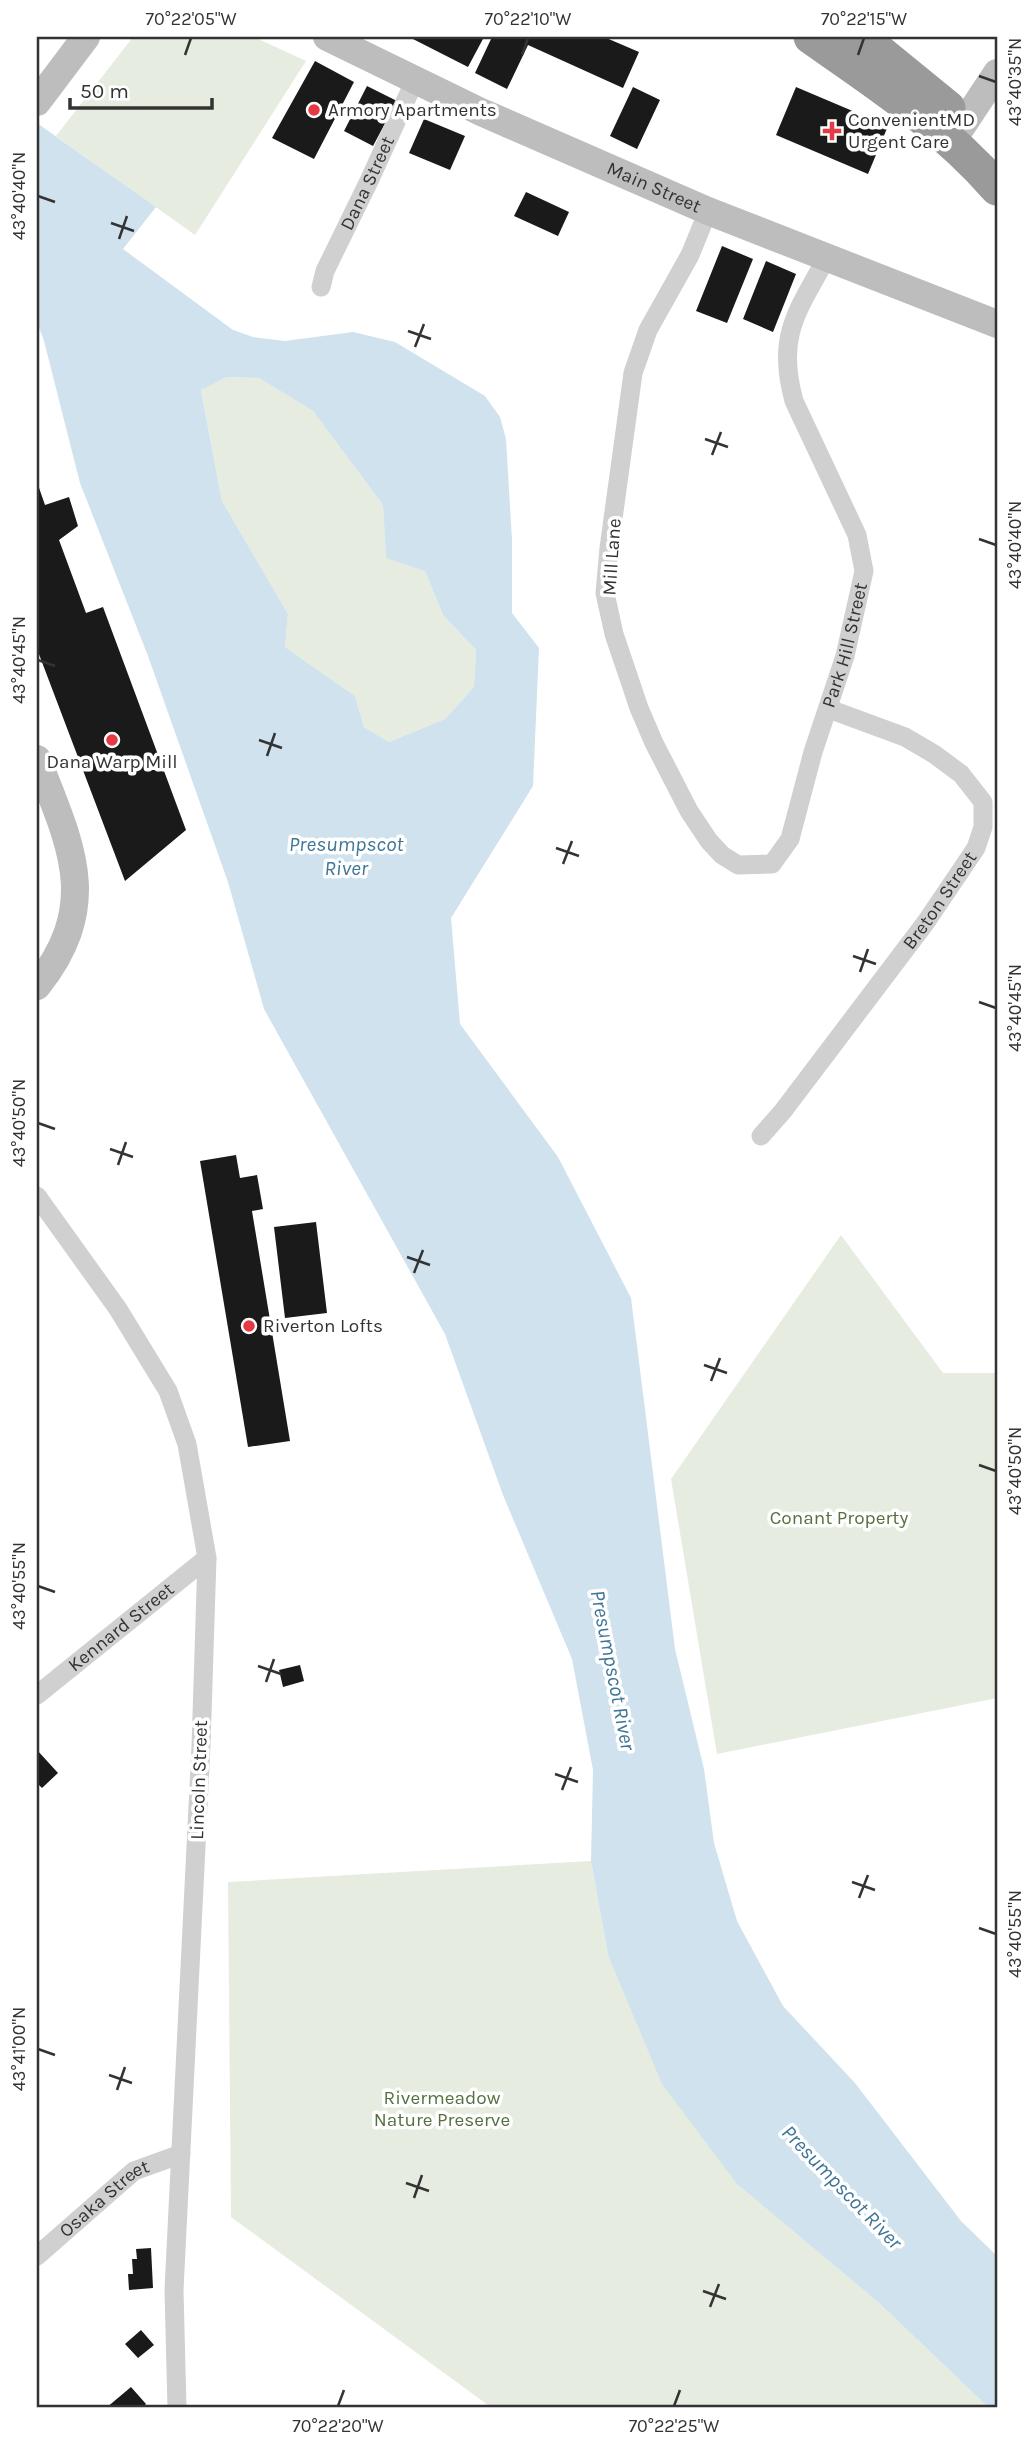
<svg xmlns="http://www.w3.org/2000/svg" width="1034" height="2445" viewBox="0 0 1034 2445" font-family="Karla,sans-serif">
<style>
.green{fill:#e6ecdf}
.water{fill:#cfe2ee;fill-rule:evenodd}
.building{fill:#1a1a1a}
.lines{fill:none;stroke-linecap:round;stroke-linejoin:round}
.street{stroke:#d0d0d0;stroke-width:19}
.secondary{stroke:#bdbdbd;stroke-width:28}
.highway{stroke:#9a9a9a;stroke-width:35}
.ticks{fill:none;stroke:#333;stroke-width:2.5}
.poi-dot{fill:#e63946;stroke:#fff;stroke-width:2.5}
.labels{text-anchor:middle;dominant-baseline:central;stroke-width:7;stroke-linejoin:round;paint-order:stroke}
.poi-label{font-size:19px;fill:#333;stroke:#fff;text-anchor:start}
.street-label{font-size:19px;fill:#333;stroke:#fff}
.park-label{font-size:19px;fill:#56703f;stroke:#fff}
.water-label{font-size:21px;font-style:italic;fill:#3f7597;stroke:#fff}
.neatline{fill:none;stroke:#333;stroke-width:2.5}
.ticks-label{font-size:18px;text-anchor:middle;fill:#333}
</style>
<rect width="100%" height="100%" fill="#fff"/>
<!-- green -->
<path class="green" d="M133 37H254L306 61 195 235 56 136Z
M227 377 259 378 313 411 383 505 386 557 425 571 443 615 476 650 474 687 445 719 389 742 364 727 355 696 285 647 288 614 222 501 201 389Z
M841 1235 943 1373H997V1698L717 1754 671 1479Z
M591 1861 608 1955 737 2184 878 2302 989 2408H492L231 2217 228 1882Z"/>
<!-- water -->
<path class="water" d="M37 123 156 207 123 249 233 330 253 337 285 341 353 332 395 342 485 396 500 417 506 439 512 540V613L539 648 533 786 451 918 460 1024 558 1157 631 1298 675 1649 704 1769 714 1843 737 1921 783 2006 855 2083 961 2221 997 2256V2408H989L878 2302 737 2184 662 2084 608 1955 591 1861 593 1770 572 1659 503 1495 445 1334 264 1009 228 882 148 656 80 483 44 341 37 322ZM227 377 259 378 313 411 383 505 386 558 425 571 443 615 476 650 474 687 445 719 389 742 364 727 355 696 285 647 288 614 222 501 201 390Z"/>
<!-- building -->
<path class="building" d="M409 37H484L468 67Z
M492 37H604L639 52 623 88 528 45 507 89 475 73Z
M315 61 354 82 314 159 272 138Z
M367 86 397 101 373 146 344 131Z
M633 87 660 100 637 149 610 136Z
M796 87 888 126 868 174 776 135Z
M424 119 465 136 450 170 409 153Z
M526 192 569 212 558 236 514 216Z
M722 246 753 259 727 323 696 311Z
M766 261 796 274 773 332 743 319Z
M37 482 45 505 69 497 78 526 59 540 86 613 103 607 186 830 125 881 37 649Z
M236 1155 240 1178 257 1175 263 1209 252 1211 290 1441 248 1447 200 1161Z
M316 1222 327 1313 285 1318 274 1227Z
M300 1665 304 1681 283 1687 279 1670Z
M37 1750 58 1773 42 1788 37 1783Z
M151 2248 153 2288 129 2290 128 2274H133L132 2259H137L136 2249Z
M141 2330 154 2345 138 2358 125 2344Z
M131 2387 146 2404 142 2408H106Z"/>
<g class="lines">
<!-- street -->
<g class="street">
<path id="s1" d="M708 211 690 255 648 330 633 373 609 548 605 593 614 634 639 708 654 743 689 811 709 841 722 855 738 865 772 864 790 839 813 752 845 656 864 571 857 535 794 401C776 336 797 312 827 257"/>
<path id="s2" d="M321 287 325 271 369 181 415 80"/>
<path id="s3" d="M761 1136 783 1111 926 922 976 848 983 827V802L961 774 934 754 905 737 829 709"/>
<path d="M37 1196 118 1309 168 1391 187 1444 207 1558 201 1746 174 2290 177 2408"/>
<path id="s4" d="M37 1695 207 1558"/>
<path id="s5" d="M37 2256 134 2171 181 2154"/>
</g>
<!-- secondary -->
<g class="secondary">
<path id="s6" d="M327 37 481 112 708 211 997 324"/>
<path d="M37 102 86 37"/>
<path d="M952 141 997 73"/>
<path d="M37 759C71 846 102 904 37 986"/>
</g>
<!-- highway -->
<path class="highway" d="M811 37C877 83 944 127 997 188
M861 37 948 108"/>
</g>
<!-- ticks -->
<path class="ticks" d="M185 55 191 38M522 55 528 38M858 55 864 38M979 76 996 82M38 196 55 202M111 223 134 231M119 239 127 216M408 331 431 339M415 347 424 324M705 439 728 447M712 455 721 432M979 539 996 545M38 660 55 666M259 740 282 748M267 756 275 733M556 848 579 856M563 864 572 841M853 956 876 964M860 972 868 949M979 1002 996 1008M38 1123 55 1129M110 1149 133 1157M118 1165 126 1142M407 1257 430 1265M414 1273 423 1250M704 1365 727 1373M711 1381 720 1358M979 1465 996 1471M38 1586 55 1592M258 1666 281 1674M266 1682 274 1659M555 1774 578 1782M562 1790 571 1767M852 1882 875 1890M859 1898 868 1875M979 1928 996 1934M38 2049 55 2055M109 2075 132 2083M117 2090 125 2067M406 2183 429 2191M414 2198 422 2175M703 2291 726 2299M710 2307 719 2284M338 2406 344 2390M674 2406 680 2390"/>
<!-- markers -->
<g class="poi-dot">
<circle cx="314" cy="110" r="7"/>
<path d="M828.5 120.5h7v7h7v7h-7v7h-7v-7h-7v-7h7z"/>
<circle cx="112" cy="740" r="7"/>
<circle cx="249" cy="1326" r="7"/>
</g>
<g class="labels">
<!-- poi labels -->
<g class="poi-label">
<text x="328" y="110">Armory Apartments</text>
<text x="848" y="120">ConvenientMD<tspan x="848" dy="22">Urgent Care</tspan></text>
<text x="112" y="762" text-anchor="middle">Dana Warp Mill</text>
<text x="263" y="1326">Riverton Lofts</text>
</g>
<!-- street labels -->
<g class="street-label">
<text stroke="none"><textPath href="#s2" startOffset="114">Dana Street</textPath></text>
<text stroke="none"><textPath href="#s6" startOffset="360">Main Street</textPath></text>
<text transform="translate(612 557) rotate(-86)">Mill Lane</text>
<text stroke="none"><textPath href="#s1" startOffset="976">Park Hill Street</textPath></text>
<text stroke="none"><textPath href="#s3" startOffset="296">Breton Street</textPath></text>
<text stroke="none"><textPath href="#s4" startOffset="108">Kennard Street</textPath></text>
<text transform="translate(199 1780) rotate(-88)">Lincoln Street</text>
<text stroke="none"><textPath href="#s5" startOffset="89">Osaka Street</textPath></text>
</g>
<!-- park labels -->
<g class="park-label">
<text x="839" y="1518">Conant Property</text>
<text x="442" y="2098">Rivermeadow<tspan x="442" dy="22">Nature Preserve</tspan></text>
</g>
<!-- water labels -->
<g class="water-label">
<text x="346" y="844">Presumpscot<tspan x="346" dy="24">River</tspan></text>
<text transform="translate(613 1670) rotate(79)">Presumpscot River</text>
<text transform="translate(842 2187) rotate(46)">Presumpscot River</text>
</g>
</g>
<!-- border -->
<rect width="1034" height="2445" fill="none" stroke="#ffffff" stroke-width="77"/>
<!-- scale -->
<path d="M70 98v10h142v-10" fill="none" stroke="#333333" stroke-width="3.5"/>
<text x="80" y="98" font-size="21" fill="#333333" stroke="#ffffff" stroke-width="5" paint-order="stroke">50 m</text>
<rect x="38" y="38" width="958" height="2368" class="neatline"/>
<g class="ticks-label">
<text x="191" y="25">70°22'05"W</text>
<text x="528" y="25">70°22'10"W</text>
<text x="864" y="25">70°22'15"W</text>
<text transform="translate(1015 82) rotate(-90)" y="6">43°40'35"N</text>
<text transform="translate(19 196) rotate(-90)" y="6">43°40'40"N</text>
<text transform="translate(1015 545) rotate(-90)" y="6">43°40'40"N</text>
<text transform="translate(19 660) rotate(-90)" y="6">43°40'45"N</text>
<text transform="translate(1015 1008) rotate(-90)" y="6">43°40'45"N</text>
<text transform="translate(19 1123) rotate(-90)" y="6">43°40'50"N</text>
<text transform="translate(1015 1471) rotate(-90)" y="6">43°40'50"N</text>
<text transform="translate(19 1586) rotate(-90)" y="6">43°40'55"N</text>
<text transform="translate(1015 1934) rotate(-90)" y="6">43°40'55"N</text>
<text transform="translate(19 2049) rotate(-90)" y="6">43°41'00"N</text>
<text x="338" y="2432">70°22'20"W</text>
<text x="674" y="2432">70°22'25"W</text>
</g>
</svg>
